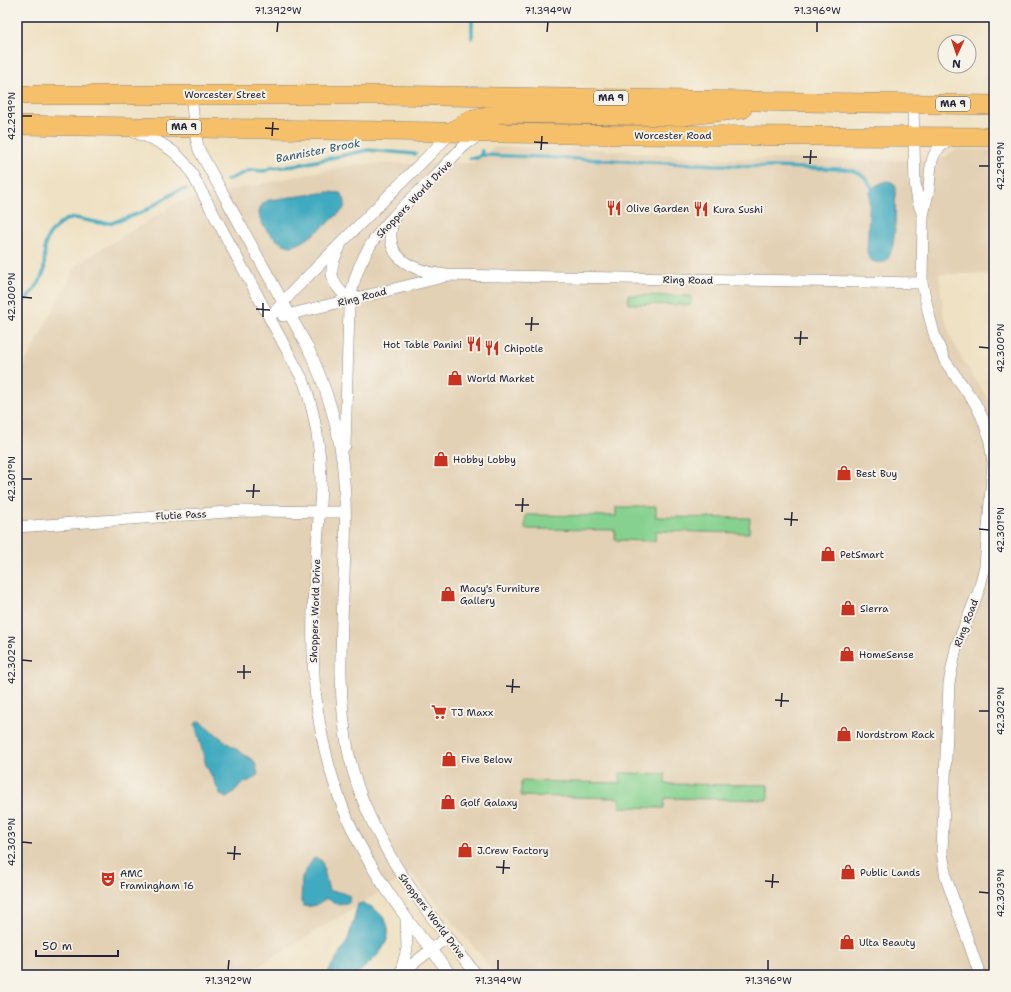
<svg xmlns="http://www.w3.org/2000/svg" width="1011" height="992" viewBox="0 0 1011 992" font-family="'Shantell Sans',sans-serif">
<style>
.built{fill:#e3d1b5}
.green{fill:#86d18f;stroke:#547a65}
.water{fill:#40aac0;stroke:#31667e}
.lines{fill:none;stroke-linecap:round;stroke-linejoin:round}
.stream{stroke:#40aac0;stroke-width:3.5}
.street-casing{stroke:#88827f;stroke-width:12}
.highway-casing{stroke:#88827f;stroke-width:20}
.street{stroke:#fff;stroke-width:11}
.highway{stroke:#f6c06b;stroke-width:19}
.ticks{fill:none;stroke:#22223b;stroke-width:1.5}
.labels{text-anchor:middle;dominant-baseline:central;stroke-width:4;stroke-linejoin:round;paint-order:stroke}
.shield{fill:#f7f3e8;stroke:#62616f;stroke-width:1}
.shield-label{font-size:9px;font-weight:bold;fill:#22223b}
.street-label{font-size:10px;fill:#22223b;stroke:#f7f3e8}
.poi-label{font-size:10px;fill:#22223b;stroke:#f7f3e8;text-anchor:start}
.water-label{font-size:11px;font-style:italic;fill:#2e5870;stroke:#f7f3e8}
.neatline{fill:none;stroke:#22223b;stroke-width:1.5}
.ticks-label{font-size:10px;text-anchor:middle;fill:#22223b}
</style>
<rect width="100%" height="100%" fill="#f7f3e8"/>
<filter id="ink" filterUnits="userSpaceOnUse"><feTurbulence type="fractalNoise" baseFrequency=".025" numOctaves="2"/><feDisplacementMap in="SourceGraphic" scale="8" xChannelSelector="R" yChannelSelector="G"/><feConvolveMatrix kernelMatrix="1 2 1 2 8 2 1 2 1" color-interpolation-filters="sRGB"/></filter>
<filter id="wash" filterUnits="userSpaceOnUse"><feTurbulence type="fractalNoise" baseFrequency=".012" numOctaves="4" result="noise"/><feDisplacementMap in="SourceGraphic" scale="16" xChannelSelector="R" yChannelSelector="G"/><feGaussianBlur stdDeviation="0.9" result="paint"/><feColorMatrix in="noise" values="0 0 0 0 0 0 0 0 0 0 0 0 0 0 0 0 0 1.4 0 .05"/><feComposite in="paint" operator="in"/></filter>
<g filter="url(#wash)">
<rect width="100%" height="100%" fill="#efe1c3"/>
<!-- built -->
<path class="built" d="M494 147 580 148 707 158 939 161 956 149 994 150V274H939L943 313 952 340 965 364 994 408V975H495L480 954 411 873 244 975H17V378L77 264 180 201 357 164 473 163Z"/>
<!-- green -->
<path class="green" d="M628 295 691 296V305L628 304Z
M616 507H656V517L750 518 749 533 656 531 655 541 615 540V530L525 529 526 515 616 516Z
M620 773 665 774V784L768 785V800L665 798 664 808 620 807V798L521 796V781L620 783Z"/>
<!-- water -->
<path class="water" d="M886 181 892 182 896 187C894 206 899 248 885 262 876 264 869 262 867 252L870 192 875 186Z
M328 192 340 193C346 199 346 203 343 210 333 218 304 245 292 246 275 246 243 211 269 200Z
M198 721 201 722 226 742 255 762 258 774C254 780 247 781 241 785 235 789 233 795 226 798L221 795 206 765 195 724Z
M317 858 322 861 329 891 340 892 350 896 349 903 337 904 326 898C321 905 313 907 304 906L301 902 302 877 313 859Z
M363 903C381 910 396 926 384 946 378 958 365 966 356 975H326L348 940 358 904Z"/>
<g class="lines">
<!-- stream -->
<path class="stream" d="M472 17V38
M481 155C602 159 723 167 845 169 859 171 865 175 872 188
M470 158H477L481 155 482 151
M227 180 251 170 264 171 271 168 293 166 368 150 415 154
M17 308 24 302 39 283 44 271 45 245 48 237 55 228 65 220 75 218 100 223H112L143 212 177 191 186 189"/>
</g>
</g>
<g filter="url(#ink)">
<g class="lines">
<defs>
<path id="street" d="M191 95 195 133 199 150 306 344C324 381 337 420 342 460 354 558 329 658 349 755 368 841 423 907 477 975
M913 104 915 183 918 202 923 216 922 283 929 315 935 337 945 361 975 403 982 417 989 436 993 463 985 566 979 590 956 648 949 683 942 852 946 878 980 975
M134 132C157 140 176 149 190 170L304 382C316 416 321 452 321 488 318 542 311 597 313 652 314 728 334 805 374 870 397 908 424 941 451 975
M395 216C379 257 411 271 446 275L922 283
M923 216C925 206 927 197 929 188 931 165 928 148 955 139
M340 247C327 270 329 283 350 300
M283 316 443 277
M270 317 294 290 452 132
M345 446 349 309C351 288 356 270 367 251 383 222 412 199 436 175 449 162 464 142 481 135
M17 527 242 511 345 512
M399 975 447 937
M400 975 407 949 406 918"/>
<path id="highway" d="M17 95H380L994 105
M17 125 627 135 994 137
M453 131 473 119 501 113 682 116 742 109"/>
</defs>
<!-- street casing -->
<use href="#street" class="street-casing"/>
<!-- highway casing -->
<use href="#highway" class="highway-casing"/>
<!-- street -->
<use href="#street" class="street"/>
<!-- highway -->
<use href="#highway" class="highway"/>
</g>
</g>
<!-- ticks -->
<path class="ticks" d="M277 32 278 22M547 32 548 22M817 32V22M22 116H32M265 128 279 129M272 136 273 122M534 142 548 143M541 150 542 136M803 157H817M810 164 811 150M979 166H989M22 297 32 298M256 309 270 310M263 317V303M525 324H539M531 331 532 317M794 338H808M800 345 801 331M979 347 989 348M22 479H32M246 491H260M253 498 254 484M515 505H529M522 512 523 498M784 519 798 520M791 526 792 512M979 529 989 530M22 660 32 661M237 672H251M244 679V665M506 686 520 687M512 693 513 679M775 700 789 701M781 707 782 693M979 711H989M22 842 32 843M227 853 241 854M234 860 235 846M496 867 510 868M503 874 504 860M765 881 779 882M772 888 773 874M979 892 989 893M228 970 229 960M498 970V960M768 970V960"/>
<!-- icons -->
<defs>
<symbol id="restaurant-bare" viewBox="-9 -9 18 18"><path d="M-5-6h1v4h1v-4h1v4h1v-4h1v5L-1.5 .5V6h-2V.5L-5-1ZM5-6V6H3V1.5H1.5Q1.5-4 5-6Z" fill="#c8321e" stroke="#f7f3e8" stroke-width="2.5" paint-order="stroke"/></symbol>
<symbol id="shop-bare" viewBox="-9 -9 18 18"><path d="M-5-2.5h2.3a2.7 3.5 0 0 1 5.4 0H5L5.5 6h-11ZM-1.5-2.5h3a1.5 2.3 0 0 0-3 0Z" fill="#c8321e" stroke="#f7f3e8" stroke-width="2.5" paint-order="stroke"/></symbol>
<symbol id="supermarket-bare" viewBox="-9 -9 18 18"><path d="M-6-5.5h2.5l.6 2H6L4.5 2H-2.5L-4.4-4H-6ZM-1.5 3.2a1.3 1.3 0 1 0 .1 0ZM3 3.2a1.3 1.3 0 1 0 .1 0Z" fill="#c8321e" stroke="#f7f3e8" stroke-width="2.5" paint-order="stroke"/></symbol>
<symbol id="theatre-bare" viewBox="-9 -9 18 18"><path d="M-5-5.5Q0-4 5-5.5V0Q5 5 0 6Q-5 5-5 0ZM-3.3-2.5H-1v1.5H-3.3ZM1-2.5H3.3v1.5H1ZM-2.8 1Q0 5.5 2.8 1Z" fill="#c8321e" stroke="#f7f3e8" stroke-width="2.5" paint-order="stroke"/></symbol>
</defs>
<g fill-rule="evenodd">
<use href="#restaurant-bare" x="603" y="197" width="22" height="22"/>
<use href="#restaurant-bare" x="690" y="198" width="22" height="22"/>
<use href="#restaurant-bare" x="463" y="333" width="22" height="22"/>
<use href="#restaurant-bare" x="481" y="337" width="22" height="22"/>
<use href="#shop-bare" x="444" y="367" width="22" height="22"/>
<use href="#shop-bare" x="430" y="448" width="22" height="22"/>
<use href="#shop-bare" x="833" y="462" width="22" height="22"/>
<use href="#shop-bare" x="817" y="543" width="22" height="22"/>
<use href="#shop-bare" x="437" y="583" width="22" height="22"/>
<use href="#shop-bare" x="837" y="597" width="22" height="22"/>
<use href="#shop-bare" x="836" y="643" width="22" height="22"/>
<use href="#supermarket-bare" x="428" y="701" width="22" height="22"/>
<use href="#shop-bare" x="833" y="723" width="22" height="22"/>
<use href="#shop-bare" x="438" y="748" width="22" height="22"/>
<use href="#shop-bare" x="437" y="791" width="22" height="22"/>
<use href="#shop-bare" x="454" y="839" width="22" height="22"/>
<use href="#shop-bare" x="837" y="861" width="22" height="22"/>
<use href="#theatre-bare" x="97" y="868" width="22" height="22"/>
<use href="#shop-bare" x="836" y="931" width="22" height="22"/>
</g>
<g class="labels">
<!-- shield labels -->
<g class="shield">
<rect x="594" y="91" width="34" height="14" rx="3"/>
<rect x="936" y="97" width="34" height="14" rx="3"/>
<rect x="167" y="120" width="34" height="14" rx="3"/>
</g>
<g class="shield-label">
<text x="611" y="98">MA 9</text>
<text x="953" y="104">MA 9</text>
<text x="184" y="127">MA 9</text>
</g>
<!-- street labels -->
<g class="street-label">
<text x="225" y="94">Worcester Street</text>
<text x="673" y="135">Worcester Road</text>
<text transform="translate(414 199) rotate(-46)">Shoppers World Drive</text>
<text transform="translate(688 280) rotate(1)">Ring Road</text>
<text transform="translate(362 297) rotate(-14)">Ring Road</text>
<text transform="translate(181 515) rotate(-3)">Flutie Pass</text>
<text transform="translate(315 611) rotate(-88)">Shoppers World Drive</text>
<text transform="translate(966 623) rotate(-69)">Ring Road</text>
<text transform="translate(432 916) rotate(53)">Shoppers World Drive</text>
</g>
<!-- poi labels -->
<g class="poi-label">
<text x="626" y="208">Olive Garden</text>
<text x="713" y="209">Kura Sushi</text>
<text x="462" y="344" text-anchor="end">Hot Table Panini</text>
<text x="504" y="348">Chipotle</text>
<text x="467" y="378">World Market</text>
<text x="453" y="459">Hobby Lobby</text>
<text x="856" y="473">Best Buy</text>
<text x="840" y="554">PetSmart</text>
<text x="460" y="588">Macy's Furniture<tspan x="460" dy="12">Gallery</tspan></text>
<text x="860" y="608">Sierra</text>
<text x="859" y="654">HomeSense</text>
<text x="451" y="712">TJ Maxx</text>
<text x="856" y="734">Nordstrom Rack</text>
<text x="461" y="759">Five Below</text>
<text x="460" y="802">Golf Galaxy</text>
<text x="477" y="850">J.Crew Factory</text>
<text x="860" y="872">Public Lands</text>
<text x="120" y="873">AMC<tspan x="120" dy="12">Framingham 16</tspan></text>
<text x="859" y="942">Ulta Beauty</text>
</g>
<!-- water labels -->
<g class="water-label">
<text transform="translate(318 151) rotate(-11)">Bannister Brook</text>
</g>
</g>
<!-- margin -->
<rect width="1011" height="992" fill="none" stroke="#f7f3e8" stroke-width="44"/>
<!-- north arrow -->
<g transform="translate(957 54) rotate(183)"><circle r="19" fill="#f7f3e8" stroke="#a29fa3"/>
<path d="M0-3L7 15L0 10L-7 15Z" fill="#c8321e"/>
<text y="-6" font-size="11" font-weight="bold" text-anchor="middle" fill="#22223b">N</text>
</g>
<!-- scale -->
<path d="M36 950v6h82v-6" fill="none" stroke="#22223b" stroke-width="2"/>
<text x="42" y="950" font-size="12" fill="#22223b" stroke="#f7f3e8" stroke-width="3" paint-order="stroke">50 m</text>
<rect x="22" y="22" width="967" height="948" class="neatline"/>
<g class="ticks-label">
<text x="278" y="14">71.392°W</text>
<text x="548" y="14">71.394°W</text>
<text x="817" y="14">71.396°W</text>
<text transform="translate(11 116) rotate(-90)" y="4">42.299°N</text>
<text transform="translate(1000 166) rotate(-90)" y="4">42.299°N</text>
<text transform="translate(11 297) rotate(-90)" y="4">42.300°N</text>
<text transform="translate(1000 348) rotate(-90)" y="4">42.300°N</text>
<text transform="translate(11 479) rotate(-90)" y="4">42.301°N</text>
<text transform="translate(1000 530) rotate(-90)" y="4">42.301°N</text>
<text transform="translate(11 660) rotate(-90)" y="4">42.302°N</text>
<text transform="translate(1000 711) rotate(-90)" y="4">42.302°N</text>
<text transform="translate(11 842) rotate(-90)" y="4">42.303°N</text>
<text transform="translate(1000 893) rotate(-90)" y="4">42.303°N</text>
<text x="228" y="984">71.392°W</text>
<text x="498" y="984">71.394°W</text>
<text x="768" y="984">71.396°W</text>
</g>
</svg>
